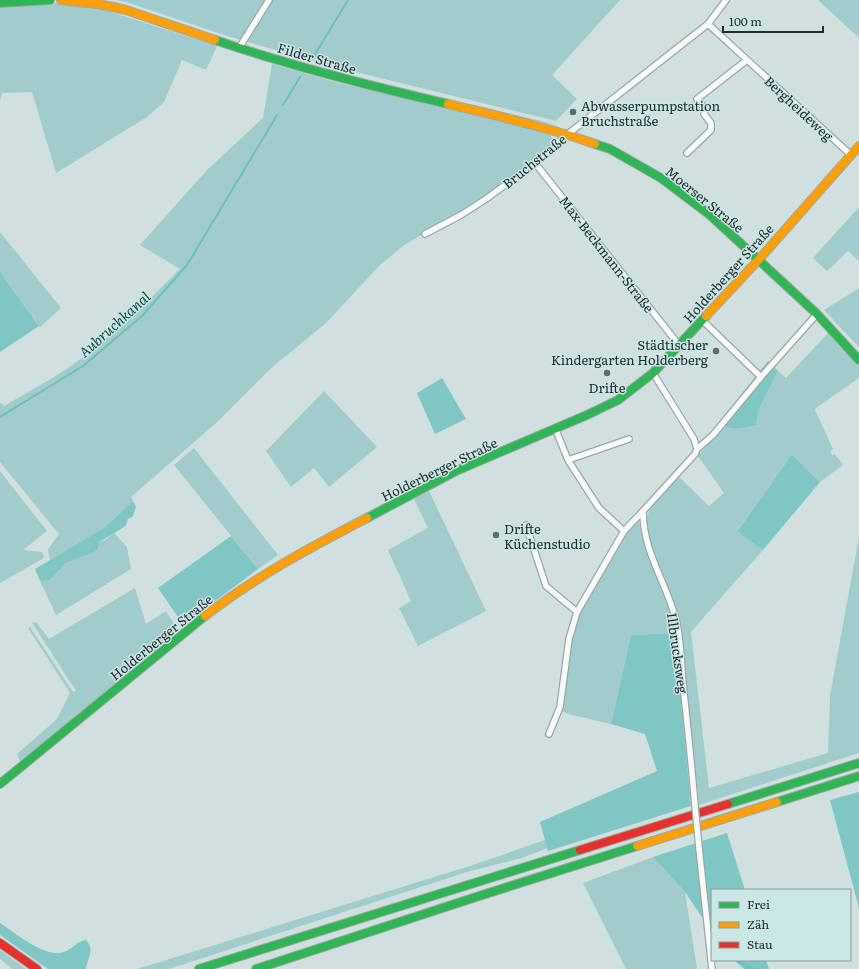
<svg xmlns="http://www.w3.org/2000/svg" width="859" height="969" viewBox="0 0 859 969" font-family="Literata,serif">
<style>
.green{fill:#a1cccb}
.forest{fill:#80c6c5}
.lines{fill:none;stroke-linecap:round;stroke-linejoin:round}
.stream{stroke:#6dc0c0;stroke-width:2}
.street-casing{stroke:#9ba7a6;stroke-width:8}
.fast-casing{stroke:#9ba7a6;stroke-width:10}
.slow-casing{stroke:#9ba7a6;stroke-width:10}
.jam-casing{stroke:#9ba7a6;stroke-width:10}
.street{stroke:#f8fafa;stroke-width:5.5}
.fast{stroke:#30b455;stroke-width:8}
.slow{stroke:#ff9f0a;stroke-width:8}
.jam{stroke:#e5322d;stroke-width:8}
.street-bridge-casing{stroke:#9ba7a6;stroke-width:8;stroke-linecap:butt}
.street-bridge{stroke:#f8fafa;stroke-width:5.5}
.poi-dot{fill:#5e6b6b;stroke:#cae6e5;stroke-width:1.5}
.labels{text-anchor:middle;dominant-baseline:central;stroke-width:3;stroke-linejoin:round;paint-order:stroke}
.street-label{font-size:13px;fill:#212c2c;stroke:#cae6e5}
.poi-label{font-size:13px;fill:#212c2c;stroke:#cae6e5;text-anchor:start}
.water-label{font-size:14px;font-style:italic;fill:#164848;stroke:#cae6e5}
</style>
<rect width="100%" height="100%" fill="#d0e0df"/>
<!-- green -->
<path class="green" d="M94 0 115 2 141 10 237 42H234Z
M116 0H620L552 75 577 99 556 121 335 67 227 36 129 3Z
M818 0H859V38Z
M57 3 99 8 217 46 206 70 182 60 164 102 147 117 56 173 32 92 2 93 0 101V8Z
M272 64 335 82 549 133 552 138 549 147 531 163 490 193 403 246 380 265 326 323 269 370 216 423 131 497 133 501 105 527 50 560 48 549 59 534 0 462V402L4 406C24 394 45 383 65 370 107 342 144 305 180 269L140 245 207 170 263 118Z
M322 67 358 77 550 123 559 126 355 78 322 69Z
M859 207V261L848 251 827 271 813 258Z
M0 232 61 308 40 327 0 272Z
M859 288V347L824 310Z
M829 332 850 354 859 367V378L816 408 815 410 833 449 830 451 832 455 835 454 843 465 820 482 792 456 737 530 763 550 691 632 709 788 828 753 830 696 859 537V753L699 805 681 631C678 617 674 604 669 590 660 568 638 532 650 509 656 497 669 486 678 476L709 506 724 493 698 456V454L703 450 723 427 756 425 759 409 778 371 786 378Z
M324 391 377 447 329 487 314 468 291 487 266 451Z
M194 448 278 555 258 569 174 465Z
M0 471 47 531 23 550 42 552 44 556V558L0 583Z
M429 491 486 611 418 646 399 608 411 601 388 550 428 528 414 499Z
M639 521 645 547 667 601 675 633 631 635 611 724 572 715 561 711 571 639 579 612 619 544 628 531Z
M114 533 127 547 131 569 56 615 40 581 50 580 66 563 86 555 98 549 100 541 105 540Z
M135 588 146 624 166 611 176 627V633L24 760 20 761 17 754 57 719 70 693 28 628 30 627 73 692 76 691 31 621 35 623 36 622 49 639Z
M545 840 548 848 522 858 467 872 169 969H137L473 865Z
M653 857 685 892 697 969H626L583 883Z
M0 950 23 967 26 969H13L0 959Z"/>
<!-- forest -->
<path class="forest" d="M0 272 39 326 0 352Z
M768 361 778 371 759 409 756 425C743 427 729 433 719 422Z
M442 378 466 419 435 434 417 393Z
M792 455 820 482 763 550 737 531Z
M133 501 136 507 133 516 128 519C127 521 127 523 126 525 124 528 103 540 100 541L98 549 94 552 66 563 50 580 40 581 35 569 105 527Z
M231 536 258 569 186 623 178 617 158 588Z
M675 633 691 806 548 851 540 822 657 771 645 734 611 724 631 635Z
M859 792V908L830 800Z
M727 833 745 890H712V932L685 892 653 857Z
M0 923C14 932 46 959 64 952 73 949 76 941 86 940 95 950 88 957 86 969H48L0 935Z
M734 960H766L769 969H744Z"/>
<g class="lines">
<!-- stream -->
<path class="stream" d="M314 56 348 0
M283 105 300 77
M0 417 83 366 142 316 187 265 277 115
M736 960 753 969"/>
<defs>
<path id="street" d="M708 24 851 155
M239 48 269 0
M687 153 711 130V123L704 114 705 109 697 99 747 60
M535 163 679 345
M425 234 461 215 486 199 535 163 568 134 708 24 726 0
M653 373 694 439 697 449 695 454 643 511C643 553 666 581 676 620 681 640 681 663 683 684 687 721 691 758 694 795
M761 377 817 314
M555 428 568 460 599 508 624 531
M697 449 713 435 761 377 702 320
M568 460 629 439
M526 525 546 586 577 612
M549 734 560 707 569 639 577 612 624 531 643 511
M699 848 712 969"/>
<path id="fast" d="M0 3 50 0
M215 40C291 66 370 86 448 104
M595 144 610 149 661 178 710 215 817 314 859 360
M367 518 456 471 587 415 618 400 653 373 706 316
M0 784 205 616
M777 802 859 776
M728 804 859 763
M199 969 580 850
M256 969 476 897 637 846"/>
<path id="slow" d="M61 0 99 4 126 10 215 40
M448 104C497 116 547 127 595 144
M706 316 762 256 859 146
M205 616C255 577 311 547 367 518
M637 846 777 802"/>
<path id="jam" d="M580 850 728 804
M0 943 37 969"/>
</defs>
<!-- street casing -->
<use href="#street" class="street-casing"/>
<!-- fast casing -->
<use href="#fast" class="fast-casing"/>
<!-- slow casing -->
<use href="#slow" class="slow-casing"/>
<!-- jam casing -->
<use href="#jam" class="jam-casing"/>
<!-- street -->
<use href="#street" class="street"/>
<!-- fast -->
<use href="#fast" class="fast"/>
<!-- slow -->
<use href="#slow" class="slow"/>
<!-- jam -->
<use href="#jam" class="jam"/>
<defs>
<path id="street-bridge" d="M694 795 699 848"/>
</defs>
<!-- street-bridge casing -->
<use href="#street-bridge" class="street-bridge-casing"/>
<!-- street-bridge -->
<use href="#street-bridge" class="street-bridge"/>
</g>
<!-- markers -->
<g class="poi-dot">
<circle cx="573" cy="112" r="4"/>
<circle cx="716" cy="351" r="4"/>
<circle cx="607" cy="373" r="4"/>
<circle cx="496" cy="535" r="4"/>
</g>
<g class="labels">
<!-- street labels -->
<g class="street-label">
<text transform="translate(317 58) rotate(16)">Filder Straße</text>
<text transform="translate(799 108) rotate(43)">Bergheideweg</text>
<text transform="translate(534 161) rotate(-39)">Bruchstraße</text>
<text transform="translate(705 199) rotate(39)">Moerser Straße</text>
<text transform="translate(607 254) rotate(52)">Max-Beckmann-Straße</text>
<text transform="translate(728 273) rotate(-48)">Holderberger Straße</text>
<text transform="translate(439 469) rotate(-26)">Holderberger Straße</text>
<text transform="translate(161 637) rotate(-39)">Holderberger Straße</text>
<text transform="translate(678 653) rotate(82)">Illbrucksweg</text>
</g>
<!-- poi labels -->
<g class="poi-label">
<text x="581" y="105">Abwasserpumpstation<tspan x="581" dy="15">Bruchstraße</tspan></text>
<text x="708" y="344" text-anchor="end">Städtischer<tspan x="708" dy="15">Kindergarten Holderberg</tspan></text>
<text x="607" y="387" text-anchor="middle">Drifte</text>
<text x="504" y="528">Drifte<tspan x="504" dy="15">Küchenstudio</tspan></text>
</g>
<!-- water labels -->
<g class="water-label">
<text transform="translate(114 324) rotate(-42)">Aubruchkanal</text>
</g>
</g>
<!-- legend -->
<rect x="711" y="889" width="140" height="72" fill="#cae6e5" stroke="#869c9b"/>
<rect x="719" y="902" width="20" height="6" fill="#30b455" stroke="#869c9b"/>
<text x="747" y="909" font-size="12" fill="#212c2c">Frei</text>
<rect x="719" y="922" width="20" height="6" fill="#ff9f0a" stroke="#869c9b"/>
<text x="747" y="929" font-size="12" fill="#212c2c">Zäh</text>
<rect x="719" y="942" width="20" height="6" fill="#e5322d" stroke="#869c9b"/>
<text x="747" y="949" font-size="12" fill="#212c2c">Stau</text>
<!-- scale -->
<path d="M723 26v6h100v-6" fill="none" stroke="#212c2c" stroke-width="2"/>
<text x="729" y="26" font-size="12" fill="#212c2c" stroke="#cae6e5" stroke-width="3" paint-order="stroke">100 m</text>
</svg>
